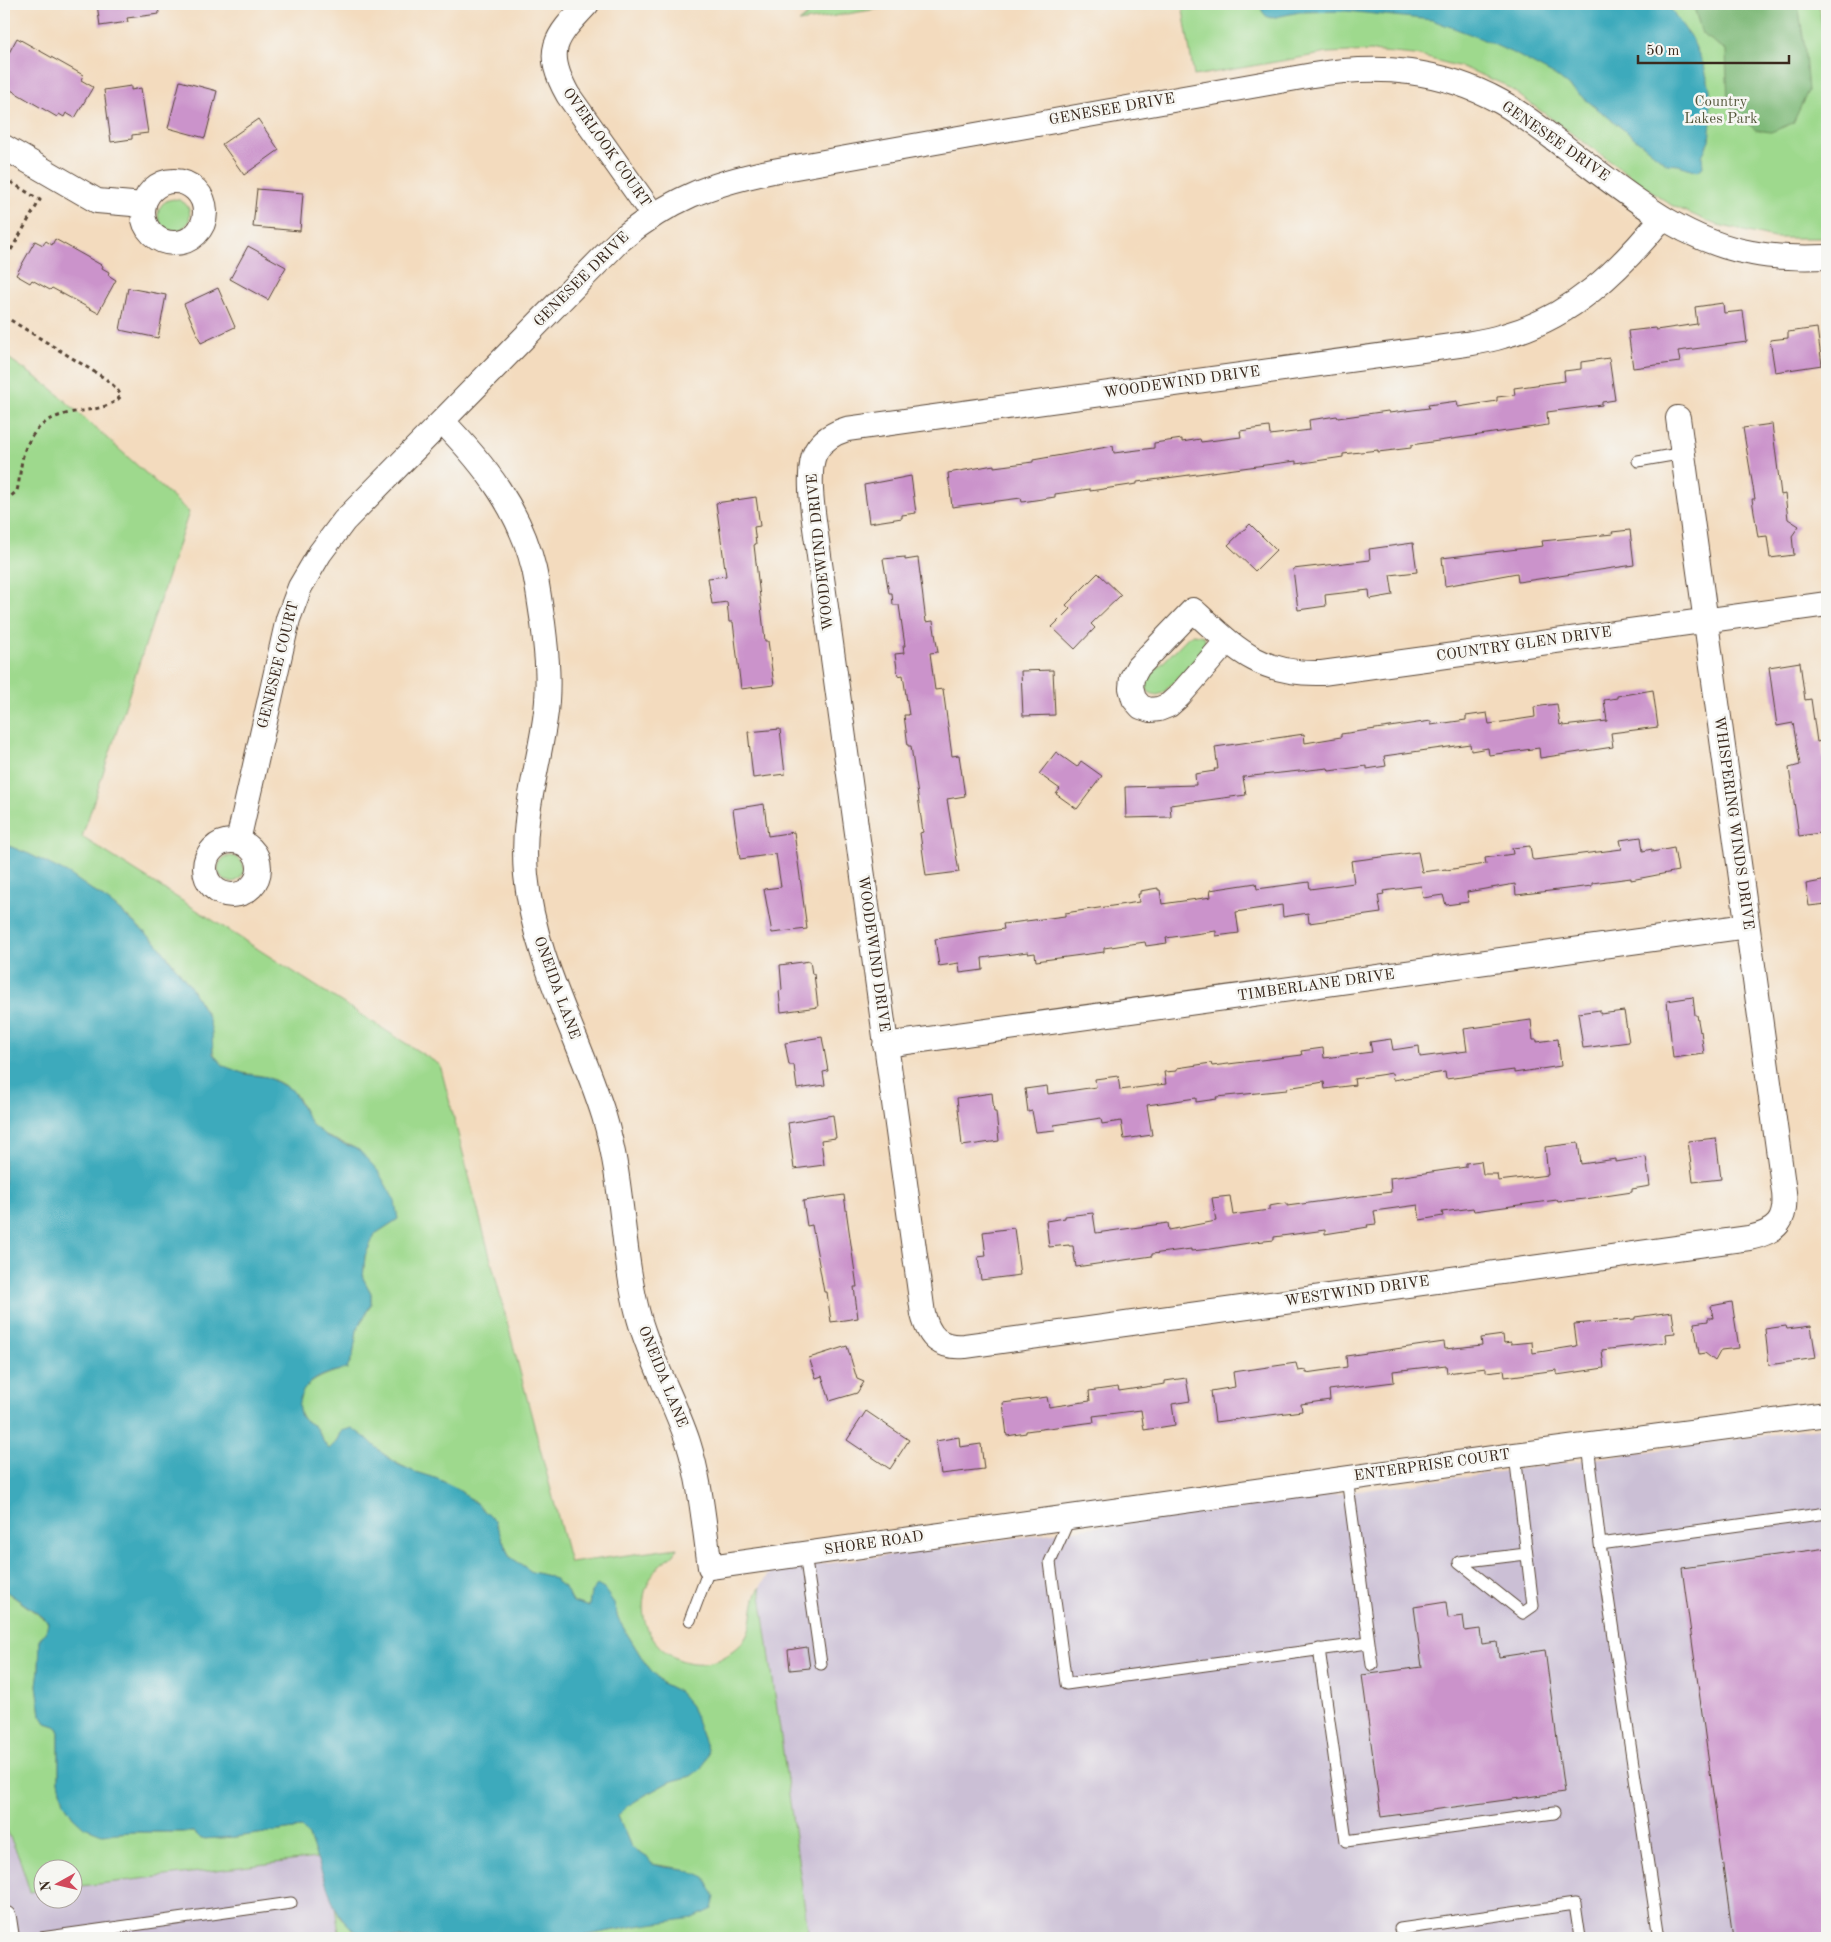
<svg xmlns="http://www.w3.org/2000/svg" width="1831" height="1942" viewBox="0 0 1831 1942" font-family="'Old Standard TT',serif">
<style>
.industrial{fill:#cbbfd5}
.green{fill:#9ed98d;stroke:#6c8256}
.forest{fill:#7eb978;stroke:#5c724b}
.water{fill:#3daabc;stroke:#3c6a6d}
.building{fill:#cb93cb}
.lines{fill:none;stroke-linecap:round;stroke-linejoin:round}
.service-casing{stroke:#574536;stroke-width:13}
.minor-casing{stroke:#574536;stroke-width:26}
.path{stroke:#574536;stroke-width:3;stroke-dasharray:4 4;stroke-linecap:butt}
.service{stroke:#fff;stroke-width:11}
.minor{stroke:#fff;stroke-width:24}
.labels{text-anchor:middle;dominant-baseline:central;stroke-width:5;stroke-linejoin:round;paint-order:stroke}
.park-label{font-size:15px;fill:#54563a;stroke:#f6f6f2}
.street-label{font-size:15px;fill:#3b2a1e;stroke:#f6f6f2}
</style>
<rect width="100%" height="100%" fill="#f6f6f2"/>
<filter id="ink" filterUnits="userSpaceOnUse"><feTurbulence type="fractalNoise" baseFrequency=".02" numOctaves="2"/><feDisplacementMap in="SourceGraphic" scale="10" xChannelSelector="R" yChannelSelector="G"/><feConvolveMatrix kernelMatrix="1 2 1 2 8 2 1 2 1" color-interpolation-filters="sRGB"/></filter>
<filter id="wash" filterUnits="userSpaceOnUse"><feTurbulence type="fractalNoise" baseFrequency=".0096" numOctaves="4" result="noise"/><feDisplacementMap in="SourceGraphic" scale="20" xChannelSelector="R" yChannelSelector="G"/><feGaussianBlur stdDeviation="1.12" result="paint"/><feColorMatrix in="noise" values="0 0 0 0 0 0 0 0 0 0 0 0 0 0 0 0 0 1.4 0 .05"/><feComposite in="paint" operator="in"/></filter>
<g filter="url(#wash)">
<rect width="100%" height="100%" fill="#f3dbbe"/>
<!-- industrial -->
<path class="industrial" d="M1827 1427V1938H809L760 1587 770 1573 809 1566Z
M4 1824 19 1857 30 1892 42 1890V1900H72L73 1887 317 1858 335 1908 340 1938H4Z"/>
<!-- green -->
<path class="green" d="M821 4H907L799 22Z
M1182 4H1819L1827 65V235L1821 238H1774L1714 224 1671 205 1505 85 1465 68 1415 55 1371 51 1328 53 1194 76Z
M158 215a16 16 0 1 1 32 0a16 16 0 1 1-32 0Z
M4 355 51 388 189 512 82 837 440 1065 570 1563 677 1548C674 1558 665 1559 659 1566 652 1573 645 1588 644 1597 636 1645 688 1681 729 1654 761 1633 746 1611 760 1587L809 1938H572L636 1926 684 1869 652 1864 645 1855 631 1847 618 1816 626 1807 647 1794 669 1782 691 1776 708 1752 691 1706 678 1691 662 1683 645 1663 618 1619 614 1603 597 1586 591 1592 589 1607 573 1602 565 1588 549 1576 532 1572 509 1556 495 1521 476 1503 456 1488 438 1479 415 1472 400 1465 382 1453 370 1441 341 1431 336 1442 329 1449C322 1442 320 1432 314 1426 310 1423 304 1422 302 1417 285 1388 326 1373 347 1368L353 1355 357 1330 371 1304V1293L363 1278 365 1256 375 1234 398 1219C391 1208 364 1155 358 1150 343 1140 324 1140 312 1125 303 1115 301 1097 290 1089 284 1085 274 1079 266 1077 253 1073 235 1075 223 1065 208 1053 213 1038 209 1020 207 1013 202 1006 198 1000 155 926 82 875 4 844Z
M1193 634 1204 636 1207 646 1204 651 1163 693 1157 695 1150 693 1145 687 1147 679 1188 637Z
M218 869a13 13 0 1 1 26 0a13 13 0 1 1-26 0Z
M4 1590 43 1618 48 1623 46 1631 40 1639 39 1670 37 1685 41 1715 46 1723 55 1726 59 1729V1781L64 1803 73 1817 119 1833 133 1832H194L201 1839 236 1837 301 1828 308 1834 317 1858 73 1887 72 1870H42V1890L30 1892 19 1857 4 1824Z
M335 1908 341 1918 369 1938H372H340Z"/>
<!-- forest -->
<path class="forest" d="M1693 4H1798L1804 43 1808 91 1793 123 1771 132 1756 130 1738 116 1728 104 1726 50 1702 34Z"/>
<!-- water -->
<path class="water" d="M1261 4H1667L1692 39 1704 66 1710 89 1711 122 1709 141 1702 156 1703 167 1698 171 1678 165 1667 164 1556 76 1517 55 1475 36 1432 20 1346 11 1300 12 1271 18 1266 16 1262 11Z
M4 844 29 854 69 874 112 904 156 942 190 986 208 1017 212 1032 213 1054 224 1066 245 1074 267 1077 292 1090 312 1125 329 1138 359 1150 378 1171 395 1201 398 1219 375 1234 365 1256 363 1278 371 1293V1304L357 1330 353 1355 347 1369C327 1372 303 1380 299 1402 298 1408 299 1415 304 1420 307 1422 311 1424 314 1426 320 1432 322 1442 329 1449L336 1442 341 1431 352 1428 370 1441 382 1453 399 1465 415 1472 438 1479 456 1488 476 1503 495 1521 509 1556 532 1572 549 1576 565 1588 573 1602 589 1607 591 1592 597 1585 604 1589 614 1603 618 1619 645 1663 662 1683 678 1691 691 1706 708 1752 703 1767 691 1776 669 1782 647 1794 626 1807 618 1816 631 1847 645 1855 652 1864 664 1867 684 1869 705 1878 715 1897 712 1909 693 1918 636 1926 572 1938H372C354 1934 345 1923 335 1908L308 1834 301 1828 236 1837 201 1839 194 1832H133L102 1834 84 1827 73 1817 64 1803 59 1781V1729L55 1726 46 1723 41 1715 37 1685 39 1670 40 1639 46 1631 48 1623 43 1617 4 1590Z"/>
<g id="blocks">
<!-- building -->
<path class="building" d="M97 4H158L159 14 127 18 128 22 100 26Z
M17 38 83 75 81 80 93 87 75 118 66 113 64 117 59 114 57 117 4 86V62Z
M180 81 217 91 205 138 168 128Z
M131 86V90L141 88 148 133 132 135V139L111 142 104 90Z
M258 119 279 150 244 175 222 144Z
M257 189 303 193 300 231 253 227Z
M55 239 103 266 102 268 109 272 108 275 116 280 98 313 52 288 50 290 32 280 30 283 16 275 35 241 43 245 46 241 52 245Z
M248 246 286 267 268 300 230 279Z
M128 288 166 295 158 338 120 330Z
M218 288 235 327 201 343 184 304Z
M1723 303 1724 313 1743 311 1747 342 1678 351 1680 362 1633 368 1628 331 1655 328 1656 330 1697 324 1695 307Z
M1817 328 1822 365 1775 372 1770 340 1788 338V332Z
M1609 358 1615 400 1602 402V405L1547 412 1548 425 1411 445V448L1378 452V450L1343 454V457L1296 464V461L1227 470 1137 482V484L1090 491V489L1055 494V497L1022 502 1021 498 952 507 948 473 994 465V467L1033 462V460L1113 446 1114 453 1154 448V443L1182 439V442L1200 439 1201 442 1241 437 1240 431 1269 427 1270 435 1310 430 1309 420 1337 416 1338 418 1388 411 1389 413 1429 408 1428 405 1457 401 1458 407 1497 401V397L1515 395 1514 388 1565 381 1564 371 1581 369V362Z
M1772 424 1781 495 1785 494 1788 519 1799 526 1792 536 1794 555 1770 558 1767 536 1758 537 1752 499H1755L1743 428Z
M911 476 916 513 902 515V518L869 523 864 485Z
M756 497 760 526 754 527 756 544 754 545 765 641H768L774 685 741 689 733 622H729L727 602 712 604 708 578 726 576 716 503Z
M1250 524 1276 550 1255 571 1228 545Z
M1630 530 1634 565 1518 582 1517 573 1445 586 1442 558 1543 546 1542 541 1613 534 1612 532Z
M1413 543 1417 572 1390 575 1393 595 1370 599 1369 590 1325 595 1326 606 1298 610 1293 569 1370 560 1369 549Z
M905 557V560L918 558 926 622 933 621 938 652 930 653 935 690 943 689 952 756 959 755 965 796 947 799 959 872 926 876 920 833 923 832 911 746H908L904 715H909L903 675 898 676 895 654 904 653 903 646H905L899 605H893L892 593H889L883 559Z
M1098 573 1121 595 1091 624 1095 628 1075 649 1052 627 1070 609 1066 605Z
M1800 662 1805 700 1811 699 1817 742 1821 741 1827 783V832L1799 836 1789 768 1800 765 1793 723 1777 726 1769 667Z
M1053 670 1055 715 1023 716 1021 671Z
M1653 690 1658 727 1611 733 1613 747 1540 758 1539 748 1489 755 1488 748 1471 751 1470 744 1384 756 1386 766 1367 769V766L1329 771 1328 768 1243 777 1246 795 1170 805 1171 817 1126 818 1125 787 1196 785 1195 774 1215 771 1214 769H1218L1215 747 1304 734 1305 743 1341 737V734L1431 721V725L1466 720V716L1487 713 1489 724 1535 717 1534 707 1557 704 1560 725 1563 724V726L1607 721 1604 700 1617 698V696Z
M780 729 785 774 753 778 748 732Z
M1056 752 1077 767 1081 761 1102 776 1077 809 1056 794 1060 789 1039 774Z
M764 804 768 836 794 832 807 929 772 933 764 889 781 887 776 854 740 859 733 809Z
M1641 837 1643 851 1652 849V852L1674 848 1678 871 1631 880V878L1592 883V886L1516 895 1515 884 1467 892 1468 902 1446 905 1443 895 1423 898 1421 886 1383 891 1384 894 1378 895 1381 913 1309 923 1308 913 1283 917 1282 905 1236 912 1239 933 1216 936V931L1166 938 1167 943 1146 946 1145 942 1104 948V952L1036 961 1035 953 1028 954V952L982 958 983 970 960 973 959 963 939 966 935 939 1004 929 1003 924 1065 916V913L1139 902 1138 894H1140V891L1158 888V890H1160L1162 904 1211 897 1210 890 1256 883 1257 889 1309 882 1310 889 1354 883 1351 861 1418 852 1422 872 1446 869V870L1486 864 1485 858 1513 854 1512 848 1530 846 1532 859 1534 860 1622 849 1620 840Z
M1827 880V904L1809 906 1806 884Z
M810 961 812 974H814L818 1007 781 1012 779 991 782 990 780 965Z
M1693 997 1695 1015H1697L1700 1032 1701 1031 1704 1054 1673 1058 1667 1001Z
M1600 1010V1014L1624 1011 1629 1042 1583 1048 1578 1013Z
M1531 1020 1533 1040H1537V1042L1558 1039 1561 1066 1514 1073V1070L1446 1079 1445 1072 1393 1080 1392 1073 1354 1079 1355 1085 1325 1089 1324 1082 1287 1088V1090L1216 1097 1217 1099 1196 1102V1098L1147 1105 1152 1135 1124 1139 1121 1121 1102 1124 1101 1118 1054 1125 1055 1130 1036 1132 1032 1111 1028 1112 1025 1089 1047 1086 1048 1094 1096 1087 1095 1079 1118 1076 1120 1090 1166 1084 1164 1072 1177 1071V1068L1211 1063 1212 1066 1302 1055 1301 1051 1323 1048 1324 1058 1372 1052 1370 1042 1391 1039 1393 1050 1419 1046 1420 1057 1467 1051 1464 1029Z
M822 1037 828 1071 823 1072 825 1085 797 1089 794 1065H789L785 1043Z
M992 1093 994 1112H996L999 1141 962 1146 957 1098Z
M833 1115 836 1138 821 1140 824 1165 794 1169 788 1123Z
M1716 1138 1721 1179 1693 1182 1688 1141Z
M1578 1143 1581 1164 1616 1159V1162L1646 1157 1650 1186 1632 1189V1192L1585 1199 1558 1202 1557 1200 1474 1211 1473 1208 1442 1212 1443 1216 1420 1220 1418 1205 1374 1211 1376 1224 1367 1225 1368 1227 1325 1234V1230L1274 1237V1240L1255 1242 1211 1249 1191 1251V1249L1152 1254V1256L1076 1267 1073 1246H1069V1245L1049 1247 1046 1221 1065 1218V1216L1093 1213 1096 1233 1168 1223 1169 1230 1216 1221 1212 1198 1230 1196 1233 1215 1269 1210V1206L1287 1203V1206L1391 1192 1390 1178 1466 1167V1163L1481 1161 1483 1174H1497L1498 1181 1548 1175 1545 1147Z
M844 1195 857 1287H854L858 1318 831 1322 827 1292H824L812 1225 807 1226 803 1201Z
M1014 1228 1020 1275 981 1280 978 1257 986 1256 983 1232Z
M1732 1302 1739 1348 1721 1350 1715 1361 1705 1353 1699 1354 1694 1323 1708 1321V1318H1713L1711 1306Z
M1672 1312 1675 1333 1665 1334 1666 1342 1602 1350 1604 1368 1557 1375V1370L1505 1377 1504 1370 1486 1372V1368L1447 1373 1446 1365 1393 1371 1394 1382 1329 1390 1330 1400 1301 1404 1302 1411 1215 1422 1211 1391 1235 1387 1233 1372 1296 1363 1298 1371 1306 1370V1373L1347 1367 1346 1356 1444 1342 1445 1349 1482 1345 1481 1338 1503 1335 1504 1343 1511 1342V1344L1532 1342 1533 1353 1577 1346 1574 1324 1635 1319V1317Z
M1786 1326 1787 1329 1811 1326 1816 1358 1769 1365 1765 1329Z
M847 1346 857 1379 864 1382 857 1393 830 1401 822 1376 816 1378 809 1358Z
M1186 1378 1190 1401 1172 1404 1175 1425 1144 1430 1141 1410 1093 1416 1094 1422 1026 1431V1433L1007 1436 1003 1403 1047 1397 1049 1407 1090 1401 1089 1391 1118 1387 1119 1391 1165 1384V1381Z
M866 1411 909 1440 890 1469 847 1440Z
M959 1437 960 1447 981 1444 984 1469 941 1474 936 1441Z
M1827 1548V1938H1733L1682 1568Z
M1446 1602 1448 1618 1463 1616 1465 1631 1480 1629 1482 1644 1497 1642 1499 1657 1545 1650 1564 1792 1381 1817 1362 1675 1422 1667 1414 1607Z
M807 1647 810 1668 790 1670 788 1650Z"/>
</g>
</g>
<g filter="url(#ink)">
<use href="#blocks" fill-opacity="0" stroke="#574536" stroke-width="1"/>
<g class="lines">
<defs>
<path id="service" d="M1638 461 1684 453
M1588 1445 1600 1544 1659 1938
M1515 1455 1533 1606 1523 1613 1459 1562 1526 1554
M1347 1478 1372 1665
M1070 1517 1050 1562 1066 1684 1368 1643
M1600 1544 1827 1513
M805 1554 821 1664
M690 1620 710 1567
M1319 1649 1346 1841 1554 1813
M1400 1929 1575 1904 1580 1938
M41 1938 291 1903"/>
<path id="minor" d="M587 4C555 38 543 50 568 95L653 215
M4 147 97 201 144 205
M143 212a31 31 0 1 1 62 0a31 31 0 1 1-62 0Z
M1662 218C1620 270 1571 318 1503 336 1491 340 1478 342 1466 344L847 429C834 433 823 439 816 451 804 472 816 531 819 556L923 1314C929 1338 940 1348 965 1346L1749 1238C1777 1232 1787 1221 1784 1192L1678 418
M443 422C485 465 520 510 534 569 538 587 540 605 543 623 547 655 550 687 545 719 537 774 521 818 526 875 534 961 579 1035 604 1116 624 1182 621 1252 639 1318 651 1361 674 1400 688 1442 701 1483 704 1526 710 1567L1515 1455 1827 1414
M1227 641 1179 696 1169 705 1159 709 1150 710 1141 707 1134 699 1131 688 1132 678 1138 667 1193 610C1236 649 1260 675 1322 673L1827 604
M205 868a27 27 0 1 1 54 0a27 27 0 1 1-54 0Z
M238 841 288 619 300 587 320 553 344 521 619 241C670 199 709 184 773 171L1313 75C1380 64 1441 69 1501 102 1524 115 1545 132 1566 148 1623 190 1680 241 1752 253 1777 258 1802 258 1827 257
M885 1045 1747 926
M4 1918 7 1938"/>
</defs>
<!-- service casing -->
<use href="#service" class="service-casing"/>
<!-- minor casing -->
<use href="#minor" class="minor-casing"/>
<!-- path -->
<path class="path" d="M4 178 40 200 4 262
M4 316 106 379 117 389 121 396C99 421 51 398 28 443 20 457 21 475 17 491L4 502"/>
<!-- service -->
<use href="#service" class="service"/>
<!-- minor -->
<use href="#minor" class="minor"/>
</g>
</g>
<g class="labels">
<!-- park labels -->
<g class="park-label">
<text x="1721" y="102">Country<tspan x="1721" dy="17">Lakes Park</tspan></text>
</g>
<!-- street labels -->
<g class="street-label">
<text transform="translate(1112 110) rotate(-10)">GENESEE DRIVE</text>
<text transform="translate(1555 142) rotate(35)">GENESEE DRIVE</text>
<text transform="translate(606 148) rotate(55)">OVERLOOK COURT</text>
<text transform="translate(582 280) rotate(-45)">GENESEE DRIVE</text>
<text transform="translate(1182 383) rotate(-8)">WOODEWIND DRIVE</text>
<text transform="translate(821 552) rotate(-96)">WOODEWIND DRIVE</text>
<text transform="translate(1524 645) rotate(-8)">COUNTRY GLEN DRIVE</text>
<text transform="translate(279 665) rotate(-76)">GENESEE COURT</text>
<text transform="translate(1733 823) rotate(82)">WHISPERING WINDS DRIVE</text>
<text transform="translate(873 954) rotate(82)">WOODEWIND DRIVE</text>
<text transform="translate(1316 986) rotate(-8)">TIMBERLANE DRIVE</text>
<text transform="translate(556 988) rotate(70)">ONEIDA LANE</text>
<text transform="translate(1357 1292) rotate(-8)">WESTWIND DRIVE</text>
<text transform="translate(662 1377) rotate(68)">ONEIDA LANE</text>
<text transform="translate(1432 1466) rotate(-8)">ENTERPRISE COURT</text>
<text transform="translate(874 1544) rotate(-8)">SHORE ROAD</text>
</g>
</g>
<!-- margin -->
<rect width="1831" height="1942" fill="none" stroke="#f6f6f2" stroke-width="20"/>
<!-- north arrow -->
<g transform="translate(58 1884) rotate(262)"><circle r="24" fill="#f6f6f2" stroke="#aba49d"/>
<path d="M0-4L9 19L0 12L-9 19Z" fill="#d1495b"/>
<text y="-8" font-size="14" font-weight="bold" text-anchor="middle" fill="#3b2a1e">N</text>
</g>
<!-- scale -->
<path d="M1638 55v8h151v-8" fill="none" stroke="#3b2a1e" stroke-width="2.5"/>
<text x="1646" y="55" font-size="15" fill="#3b2a1e" stroke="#f6f6f2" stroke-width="4" paint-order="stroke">50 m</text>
</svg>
